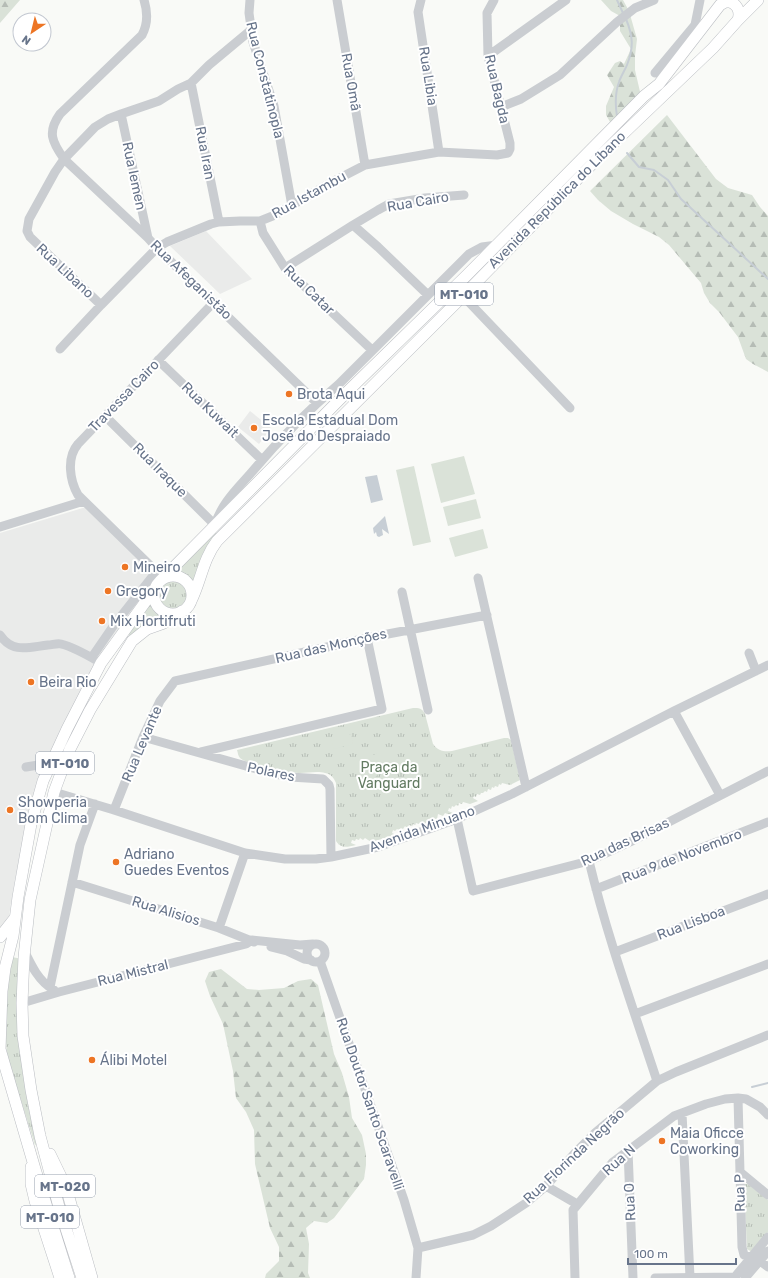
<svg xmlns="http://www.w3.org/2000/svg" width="768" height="1278" viewBox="0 0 768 1278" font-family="Rubik,sans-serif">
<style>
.built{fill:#eaebea}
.grass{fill:url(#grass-tufts)}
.forest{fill:url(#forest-firs)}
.garden{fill:#dae2d8}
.water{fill:#c7ced5}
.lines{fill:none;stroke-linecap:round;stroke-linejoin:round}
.stream{stroke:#c7ced5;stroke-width:2}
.major-casing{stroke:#bbbec3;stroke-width:12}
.minor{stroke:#cacdd1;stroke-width:9}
.major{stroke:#fff;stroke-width:11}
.poi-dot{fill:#ed7524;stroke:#fff;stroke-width:1.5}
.labels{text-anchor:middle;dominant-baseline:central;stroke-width:4;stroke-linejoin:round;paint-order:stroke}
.shield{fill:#fff;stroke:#959ead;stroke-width:1}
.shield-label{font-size:13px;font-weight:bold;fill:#67748a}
.street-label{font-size:14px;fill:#67748a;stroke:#fff}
.poi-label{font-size:14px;fill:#67748a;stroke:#fff;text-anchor:start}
.park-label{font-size:14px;fill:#637b62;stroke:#fff}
</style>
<defs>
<pattern id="grass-tufts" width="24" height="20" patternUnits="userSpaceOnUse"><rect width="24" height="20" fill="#dae2d8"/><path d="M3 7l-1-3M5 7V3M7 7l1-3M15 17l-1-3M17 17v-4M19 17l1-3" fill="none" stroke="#b5bcb5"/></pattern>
<pattern id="forest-firs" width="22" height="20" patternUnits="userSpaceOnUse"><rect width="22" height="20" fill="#dae2d8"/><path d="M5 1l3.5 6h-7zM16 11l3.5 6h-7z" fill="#b5bcb5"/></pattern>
</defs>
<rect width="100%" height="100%" fill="#f9faf7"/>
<!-- built -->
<path class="built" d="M206 231 252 279 220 294 170 246Z
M250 411 271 428 259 444 238 427Z
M86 507 159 579 110 640 74 706 23 847 15 879 8 922 0 934V533Z"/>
<!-- grass -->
<path class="grass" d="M214 530 219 536 194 587C189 578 182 573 172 572Z
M157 594a16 16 0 1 1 32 0a16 16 0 1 1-32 0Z
M152 599C154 607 159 611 166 615L132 637 128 634Z
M413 708C419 708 422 708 425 714L433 744C438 751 444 752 452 751L504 738H508L511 740 520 780 510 785 502 783 501 785 499 784 498 787 495 786 494 788 492 787 491 790 488 789 487 792 485 791 483 793H481L480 795 477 794 476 797 474 796 473 798 478 801 470 804 463 802 462 804 459 803 458 806 456 805 454 807 452 806 451 809 449 808 448 811 453 813 450 815 445 813 443 816 438 814 437 819 440 820 426 825 421 822 419 824 416 823 415 825 413 824 412 826 409 825 407 828 405 826 403 829 401 828 399 830 397 829 395 831 393 830 392 833 396 835 371 842 365 838 363 840 360 838 359 840 356 839 355 841 352 840 351 843 356 845C347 847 341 849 336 841V783C334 778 331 774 325 773 318 771 308 773 300 773 290 773 247 765 240 758 238 756 238 753 237 750Z
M12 957 22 959 20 976 38 1144 35 1145 7 1056 5 1028 6 996Z
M744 1184H748L768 1200V1232L752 1252 747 1249Z"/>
<!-- forest -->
<path class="forest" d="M0 0H20L0 23Z
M601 0H623L629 11 637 39 635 56V70L641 96 613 127 606 115V106L614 87 607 75 615 63 620 61 624 64 631 49 620 31V16L611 11Z
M667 115 716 179 728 188 752 195 760 207 768 216V372L753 364 746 359 738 337 719 312 710 303 704 293 701 283 669 245 659 237 633 224 611 211 598 200 590 191Z
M221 969 247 989 259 990 284 988 298 981 311 979 318 985 334 1054 342 1073 349 1097 352 1118 362 1135 366 1154V1165L364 1179 334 1218 327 1223 314 1221 306 1228 309 1244 308 1273 310 1278H265L266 1274 279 1261V1247L270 1228 255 1164 254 1130 246 1112 236 1098 233 1071 223 1024 210 996 205 981 209 972Z"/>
<!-- garden -->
<path class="garden" d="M464 456 475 494 441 503 431 464Z
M414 466 431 542 413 546 396 470Z
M476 499 481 518 448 526 443 507Z
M483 529 488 548 455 557 449 538Z
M351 734 353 744 334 749 331 739Z
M381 749 393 762 368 783 356 770Z"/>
<!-- water -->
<path class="water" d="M377 475 383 500 371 503 365 477Z
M385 516 389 534 382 529 383 535 379 537 377 536 376 532 374 534 373 528Z"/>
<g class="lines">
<!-- stream -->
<path class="stream" d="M617 0 623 13
M617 116C615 104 615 93 619 82 621 76 625 70 627 65 634 47 633 36 626 19
M627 153 639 167 654 170 668 180 681 199 768 279
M752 1087 768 1083"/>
<defs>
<path id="major" d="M720 5 727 1C737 3 741 11 738 20
M154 595a19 19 0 1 1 38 0a19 19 0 1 1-38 0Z
M160 581 347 392 467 275 644 96 659 84 720 5 727 0
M191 601C201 581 203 559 217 541L463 296 600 156 713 48 738 20 758 0
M0 937 15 918
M0 1049 35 1169 69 1278
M0 1050 2 991 5 968 13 936 18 897 31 824 43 781 67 729 101 663 154 590
M50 1154 66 1187 92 1278
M31 1167V1184L35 1201 60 1278
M82 1278 59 1207 40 1136 31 1090 23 1036 22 1003 24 957 30 900 54 792 70 749 90 710 132 641 147 629 164 623 182 611"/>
</defs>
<!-- major casing -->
<use href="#major" class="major-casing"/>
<!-- minor -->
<path class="minor" d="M144 0C148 13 148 24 142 35L60 114C47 132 52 142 64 159L148 238 157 248 317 403
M250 0 249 13 253 42 274 106 292 206
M337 0 365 165
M421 0 418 12 439 152
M696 30 695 25 700 0
M488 56 566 0
M655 73 695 25
M191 83 219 222
M501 107 521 99 560 75 617 22 635 8 654 0
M121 114 148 238
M260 221 263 233 285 268 372 350
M353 225 378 210 389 204 425 198 464 195
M285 268 353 225 378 247 428 295
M463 296 570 408
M101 305 30 237 27 231 29 219 55 172 64 159 95 127 108 119 121 114 159 101 178 89 191 83 209 65 251 30
M60 349 101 305 157 248 167 242 211 224 219 222 240 221H260L275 215 334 181 365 165 439 152 497 155 508 153 510 149V143L488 56 487 13 494 0
M158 360 262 460
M105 416 215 525C221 504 237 489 251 473 278 441 307 411 339 384L469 254 482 247 497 245
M0 527 84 501
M163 578 78 495C70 481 66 458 78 444L214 302
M478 578 526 787
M402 592 428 710
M0 635C13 654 29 647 48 645 52 645 57 643 61 644 74 647 89 656 101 663
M749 653 756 671
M92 657 114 625 156 572
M674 711 720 795
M143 737 271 773 290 777 323 779 329 785 330 789 331 857
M201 752 382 709 367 638
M26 767 51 763
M54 792 114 810 245 853 285 859H316L331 857 378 847 457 819 512 794 674 711 768 665
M114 810 143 737 160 701 175 681 367 638 487 615
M457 819 473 891 589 861 630 842 768 771
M589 861C607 936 633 1008 657 1081
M72 882 219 928 254 942
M596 889 768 822
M219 928 245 853
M307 953a9 9 0 1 1 18 0a9 9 0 1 1-18 0Z
M271 947 287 951 304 959 311 960
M24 950C31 965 39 982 54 990
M615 952 768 894
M320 961 404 1200 418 1248 416 1278
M50 987 80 845 95 804
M22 1003 59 992 246 944 252 940 300 945 313 944
M635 1014 768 964
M738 1098 742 1247 744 1255 760 1261 768 1267
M682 1113 690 1277
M628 1150 633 1278
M740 1172 768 1195
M546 1186 577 1204
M418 1248 473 1235 491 1226 526 1203 546 1186 575 1153 595 1133 657 1081 676 1072 768 1035
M575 1278 573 1210 613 1162 674 1116 706 1104 725 1099 738 1098 746 1099 760 1107 768 1115
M655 1278 735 1277
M734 1278 768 1237
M745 1278 768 1251"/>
<!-- major -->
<use href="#major" class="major"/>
</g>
<!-- markers -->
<g class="poi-dot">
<circle cx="289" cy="394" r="4"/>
<circle cx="254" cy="428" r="4"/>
<circle cx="125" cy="567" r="4"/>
<circle cx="108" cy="591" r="4"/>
<circle cx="102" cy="621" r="4"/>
<circle cx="31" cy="682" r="4"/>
<circle cx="10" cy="810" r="4"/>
<circle cx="116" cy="862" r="4"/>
<circle cx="92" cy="1060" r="4"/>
<circle cx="662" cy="1141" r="4"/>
</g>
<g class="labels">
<!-- shield labels -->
<g class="shield">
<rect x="435" y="283" width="58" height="22" rx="3"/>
<rect x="36" y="752" width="58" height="22" rx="3"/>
<rect x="35" y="1175" width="60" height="22" rx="3"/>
<rect x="21" y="1206" width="58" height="22" rx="3"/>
</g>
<g class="shield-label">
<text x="464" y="294">MT-010</text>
<text x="65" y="763">MT-010</text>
<text x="65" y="1186">MT-020</text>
<text x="50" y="1217">MT-010</text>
</g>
<!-- street labels -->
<g class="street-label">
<text transform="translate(428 76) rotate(81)">Rua Libia</text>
<text transform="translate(265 80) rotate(76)">Rua Constatinopla</text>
<text transform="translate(351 82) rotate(80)">Rua Omã</text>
<text transform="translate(497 89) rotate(77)">Rua Bagda</text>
<text transform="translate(205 153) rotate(79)">Rua Iran</text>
<text transform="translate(134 176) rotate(78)">Rua Iemen</text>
<text transform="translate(309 195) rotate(-29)">Rua Istambu</text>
<text transform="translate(557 200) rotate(-45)">Avenida República do Líbano</text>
<text transform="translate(418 202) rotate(-10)">Rua Cairo</text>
<text transform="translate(65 271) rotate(43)">Rua Libano</text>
<text transform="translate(191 280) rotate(44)">Rua Afeganistão</text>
<text transform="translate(309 290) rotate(44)">Rua Catar</text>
<text transform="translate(124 396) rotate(-46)">Travessa Cairo</text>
<text transform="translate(210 410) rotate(44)">Rua Kuwait</text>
<text transform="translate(160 470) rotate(45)">Rua Iraque</text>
<text transform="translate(331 646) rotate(-13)">Rua das Monções</text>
<text transform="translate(142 744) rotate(-67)">Rua Levante</text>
<text transform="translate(271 772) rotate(12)">Polares</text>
<text transform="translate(422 829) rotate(-20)">Avenida Minuano</text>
<text transform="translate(625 842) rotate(-25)">Rua das Brisas</text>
<text transform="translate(682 856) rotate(-21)">Rua 9 de Novembro</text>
<text transform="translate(166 911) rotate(17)">Rua Alisios</text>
<text transform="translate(691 923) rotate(-21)">Rua Lisboa</text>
<text transform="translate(133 973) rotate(-14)">Rua Mistral</text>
<text transform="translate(370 1104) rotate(71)">Rua Doutor Santo Scaravelli</text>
<text transform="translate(574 1156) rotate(-43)">Rua Florinda Negrão</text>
<text transform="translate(619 1160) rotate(-42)">Rua N</text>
<text transform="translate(740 1193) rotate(-91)">Rua P</text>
<text transform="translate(630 1202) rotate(-93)">Rua O</text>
</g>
<!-- poi labels -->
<g class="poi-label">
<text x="297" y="394">Brota Aqui</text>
<text x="262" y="420">Escola Estadual Dom<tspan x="262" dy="16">José do Despraiado</tspan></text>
<text x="133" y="567">Mineiro</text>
<text x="116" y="591">Gregory</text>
<text x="110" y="621">Mix Hortifruti</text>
<text x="39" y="682">Beira Rio</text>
<text x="18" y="802">Showperia<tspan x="18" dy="16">Bom Clima</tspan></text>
<text x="124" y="854">Adriano<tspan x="124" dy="16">Guedes Eventos</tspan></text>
<text x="100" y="1060">Álibi Motel</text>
<text x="670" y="1133">Maia Oficce<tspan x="670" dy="16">Coworking</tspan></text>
</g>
<!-- park labels -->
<g class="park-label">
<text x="389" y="767">Praça da<tspan x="389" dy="16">Vanguard</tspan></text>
</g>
</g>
<!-- north arrow -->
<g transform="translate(32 32) rotate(215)"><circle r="19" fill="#ffffff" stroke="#c2c7d0"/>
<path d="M0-3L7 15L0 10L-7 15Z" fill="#ed7524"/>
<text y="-6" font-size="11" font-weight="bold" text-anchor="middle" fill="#67748a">N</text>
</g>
<!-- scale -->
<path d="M628 1258v6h108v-6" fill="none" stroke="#67748a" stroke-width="2"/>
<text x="634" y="1258" font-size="12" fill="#67748a" stroke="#ffffff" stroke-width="3" paint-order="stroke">100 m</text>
</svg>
